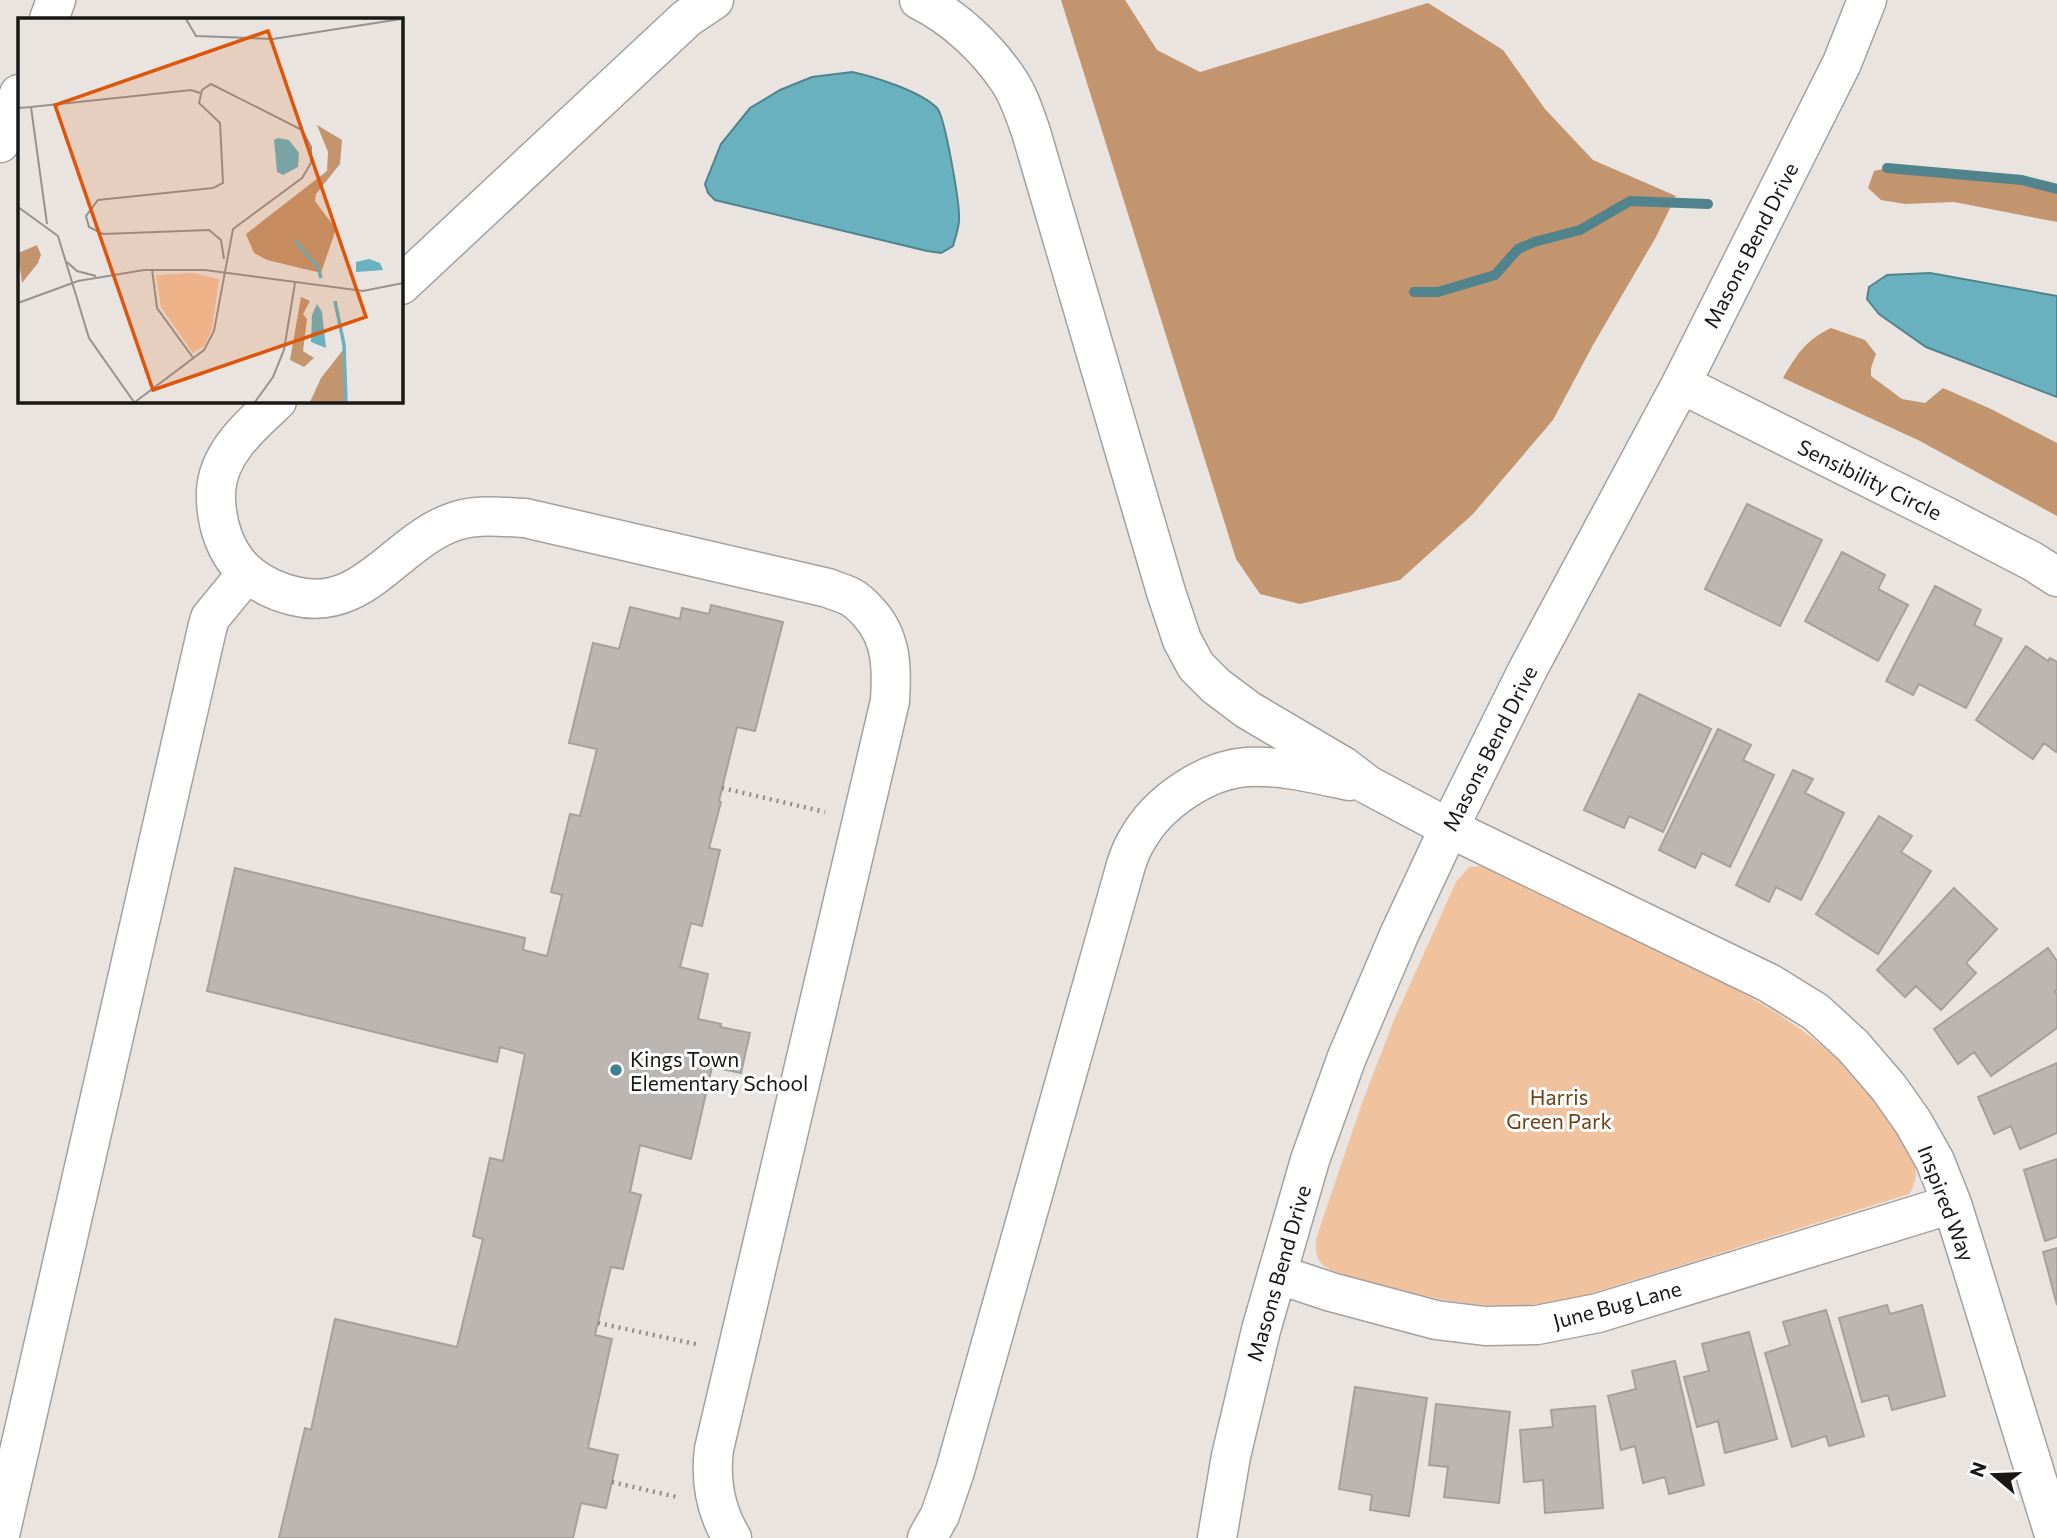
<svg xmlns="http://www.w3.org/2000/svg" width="2057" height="1538" viewBox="0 0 2057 1538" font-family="Commissioner,sans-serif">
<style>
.green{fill:#f0c29e}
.forest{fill:#c3956f}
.water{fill:#69b1bf;stroke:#51838c;stroke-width:2}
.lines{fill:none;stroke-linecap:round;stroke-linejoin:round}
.stream{stroke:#51838c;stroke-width:10}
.building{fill:#bcb6b2;stroke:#a5a09c;stroke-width:2}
.minor-casing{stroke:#a6a09c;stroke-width:41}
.path{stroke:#8f8b88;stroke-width:4.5;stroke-dasharray:2 5;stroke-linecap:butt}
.minor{stroke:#fff;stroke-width:38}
.poi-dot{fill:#3d838f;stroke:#fff;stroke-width:2.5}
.labels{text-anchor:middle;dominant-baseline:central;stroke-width:6;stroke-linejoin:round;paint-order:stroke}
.street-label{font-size:21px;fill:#1a1816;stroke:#fff}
.poi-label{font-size:21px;fill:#1a1816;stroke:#fff;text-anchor:start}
.park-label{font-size:21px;fill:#6d4014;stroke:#fff}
.inset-river{fill:none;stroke:#69b1bf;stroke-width:3.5}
.inset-road{fill:none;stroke:#96928f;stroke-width:2}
.view{fill:#de560c;fill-opacity:0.15;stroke:#de560c;stroke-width:3.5}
.inset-edge{fill:none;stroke:#1a1816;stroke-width:3.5}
</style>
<rect width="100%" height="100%" fill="#e9e4df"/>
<!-- green -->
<path class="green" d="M1479 866 1488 867C1542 893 1596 920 1650 946 1746 993 1840 1036 1897 1132 1910 1154 1925 1168 1909 1194L1583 1296C1559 1301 1534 1306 1509 1306 1460 1306 1414 1294 1367 1281 1354 1277 1333 1274 1322 1264 1315 1257 1316 1248 1316 1239L1362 1103 1394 1020 1456 882 1469 867Z"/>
<!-- forest -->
<path class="forest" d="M1061 0H1125L1157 50 1200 72 1428 3 1503 50 1545 109 1593 160 1676 196 1656 237 1593 345 1553 420 1473 514 1400 580 1300 604 1260 594 1236 559Z
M1887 168 2022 180 2057 189V222L1954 202 1905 204 1881 200 1868 188 1874 171Z
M1831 328 1865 340 1876 354 1871 368V376L1902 399 1925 403 1943 388 1991 409 2057 443V516L1920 441 1783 378C1797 354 1806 340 1831 328Z"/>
<!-- water -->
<path class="water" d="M852 72C875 77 920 91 937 108 945 117 960 204 959 220 959 228 955 238 953 246L941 253 927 251 715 200 708 193 705 184 721 144 750 108 780 90 812 77Z
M1930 273 2057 296V397L1926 347 1879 314 1867 299 1869 287 1887 275Z"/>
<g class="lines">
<!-- stream -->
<path class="stream" d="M1887 168 2022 180 2057 189
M1414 292H1438L1495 275 1518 249 1534 242 1580 230 1630 201 1708 204"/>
</g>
<!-- building -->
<path class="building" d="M1747 504 1822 540 1780 626 1705 589Z
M1842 552 1885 575 1878 589 1908 605 1878 661 1805 621Z
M1935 586 1981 610 1974 625 2002 639 1966 708 1919 684 1913 695 1886 681Z
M711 605 783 622 755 731 737 727 719 801 721 802 709 848 720 850 702 926 691 923 680 967 708 974 698 1019 721 1024 720 1027 750 1033 741 1073 712 1067 691 1159 640 1145 630 1192 641 1195 623 1269 611 1267 595 1335 612 1339 588 1448 618 1455 606 1508 581 1503 573 1538H279L305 1428 311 1430 335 1319 457 1347 483 1239 473 1236 490 1158 503 1161 525 1054 500 1047 497 1062 207 991 235 868 525 938 523 950 547 956 562 895 551 892 570 814 580 816 597 749 569 743 593 643 619 649 630 607 680 619 682 608 709 614Z
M2026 646 2048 661 2050 658 2057 662V750L2056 752 2044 743 2033 759 1976 720Z
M1639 694 1711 729 1663 832 1629 816 1624 828 1584 810Z
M1718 729 1751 745 1743 760 1774 775 1730 867 1702 853 1695 868 1659 850Z
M1793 770 1813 779 1805 793 1844 813 1801 900 1776 887 1769 902 1736 885Z
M1879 816 1912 836 1901 852 1931 871 1878 954 1816 914Z
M1954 888 1997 929 1966 963 1976 973 1941 1010 1916 986 1905 997 1877 970Z
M2048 948 2057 961V990L2055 991 2057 995V1028L1991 1076 1974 1052 1958 1064 1934 1029Z
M2057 1063V1133L2020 1149 2011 1126 1994 1134 1978 1097Z
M2057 1159V1237L2045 1241 2024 1170Z
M2057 1248V1305L2043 1252Z
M1887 1305 1890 1314 1922 1305 1945 1396 1892 1410 1888 1395 1862 1402 1839 1318Z
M1826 1310 1864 1436 1829 1446 1826 1436 1792 1447 1765 1353 1790 1345 1783 1322Z
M1749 1332 1777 1439 1725 1453 1718 1421 1697 1427 1684 1377 1709 1371 1702 1344Z
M1675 1361 1704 1485 1669 1494 1665 1477 1643 1483 1635 1446 1621 1450 1608 1396 1636 1389 1632 1371Z
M1355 1387 1427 1398 1409 1516 1370 1510 1372 1495 1339 1489Z
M1436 1404 1510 1412 1499 1503 1444 1497 1448 1467 1429 1465Z
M1595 1406 1603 1508 1545 1513 1543 1480 1524 1482 1520 1430 1553 1427 1551 1410Z"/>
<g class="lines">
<defs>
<path id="minor" d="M919 0C954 17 987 48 1009 81 1019 96 1025 115 1031 132L1166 592 1182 640 1196 666 1216 686 1248 710 1343 766 1368 785 1449 828 1769 983 1816 1012 1853 1046 1889 1088 1913 1122 1935 1161 1952 1204 1968 1255 2055 1538
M49 19 56 0
M0 143 19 94
M401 285 687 18 714 0
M1681 384 1945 516 2032 561 2057 577
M277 401C251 425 218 453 216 491 215 522 225 556 251 576 264 586 278 592 294 596 364 614 396 540 456 521 479 514 502 517 525 518L828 588C835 591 842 593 849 596 857 600 864 607 870 614 892 639 892 668 890 701L714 1449C710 1481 715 1510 732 1538
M1277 1274 1331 1292 1436 1320 1485 1326 1537 1325 1598 1313 1952 1204
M0 1535 207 629 210 618 247 573
M927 1538 940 1515 955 1471 1126 865C1129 856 1132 847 1137 840 1157 803 1205 770 1247 767 1281 765 1316 774 1349 781
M1217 1538 1231 1456 1261 1330 1310 1160 1347 1057 1399 935 1449 828 1528 669 1681 384 1842 63 1867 0"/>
</defs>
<!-- minor casing -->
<use href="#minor" class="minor-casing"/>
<!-- path -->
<path class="path" d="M722 788 825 812
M598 1323 700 1345
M612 1482 677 1497"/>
<!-- minor -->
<use href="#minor" class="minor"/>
</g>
<!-- markers -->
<circle class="poi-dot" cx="616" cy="1070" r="7"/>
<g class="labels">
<!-- street labels -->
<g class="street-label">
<text transform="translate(1750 245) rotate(-63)">Masons Bend Drive</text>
<text transform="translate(1870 479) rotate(26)">Sensibility Circle</text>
<text transform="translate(1489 748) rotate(-63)">Masons Bend Drive</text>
<text transform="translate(1947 1203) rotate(69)">Inspired Way</text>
<text transform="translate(1278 1273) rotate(-74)">Masons Bend Drive</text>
<text transform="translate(1617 1304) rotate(-15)">June Bug Lane</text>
</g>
<!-- poi labels -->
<g class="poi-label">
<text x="630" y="1058">Kings Town<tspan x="630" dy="24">Elementary School</tspan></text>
</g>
<!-- park labels -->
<g class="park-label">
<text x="1559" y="1096">Harris<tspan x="1559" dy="24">Green Park</tspan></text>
</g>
</g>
<!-- overview -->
<g transform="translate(18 18)">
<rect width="385" height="385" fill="#e9e4df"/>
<path d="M175 255 201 261 194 311 186 328 175 335 143 289 138 257Z" fill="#f0c29e"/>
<path d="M299 107 324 122 322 146 298 176 297 183 318 211 303 255 249 242 236 235 228 216 309 153 310 134ZM19 227 23 237 20 245 4 265 0 235ZM283 279 292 283 285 296 289 301 285 333 296 340 286 349 272 342ZM325 332 328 384H292L303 360Z" fill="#c3956f"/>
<path d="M260 120 271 122 281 135 280 149 265 157 259 154 256 122ZM351 241 362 245 365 252 338 254V244ZM299 286 304 294 308 330 293 324 294 297Z" fill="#69b1bf"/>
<path class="inset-river" d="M277 223 300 249 303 260M317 283 326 327 328 384"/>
<path class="inset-road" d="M168 1 178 18 255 21 383 1M13 89 173 72 182 75M0 90 13 89 29 206M0 189 40 218 71 320 116 384M49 244 59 253 78 258M134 251 139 290 176 341M0 285 60 263 126 252H187L345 273 385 265M117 384 186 332 196 313 215 211 284 160 293 145V129L284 112 193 66 184 72 181 85 202 105 205 165 195 170 80 182 68 198 71 209 85 216 191 212 203 222 206 241M237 384 255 359 266 332 277 265"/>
<path class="view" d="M250 13 348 299 135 372 37 87Z"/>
<rect width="385" height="385" class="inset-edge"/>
</g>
<!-- north arrow -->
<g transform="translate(1994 1475) rotate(289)" stroke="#ffffff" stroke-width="5" paint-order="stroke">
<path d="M0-5L12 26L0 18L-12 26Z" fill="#1a1816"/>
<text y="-10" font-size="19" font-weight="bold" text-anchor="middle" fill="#1a1816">N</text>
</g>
</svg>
